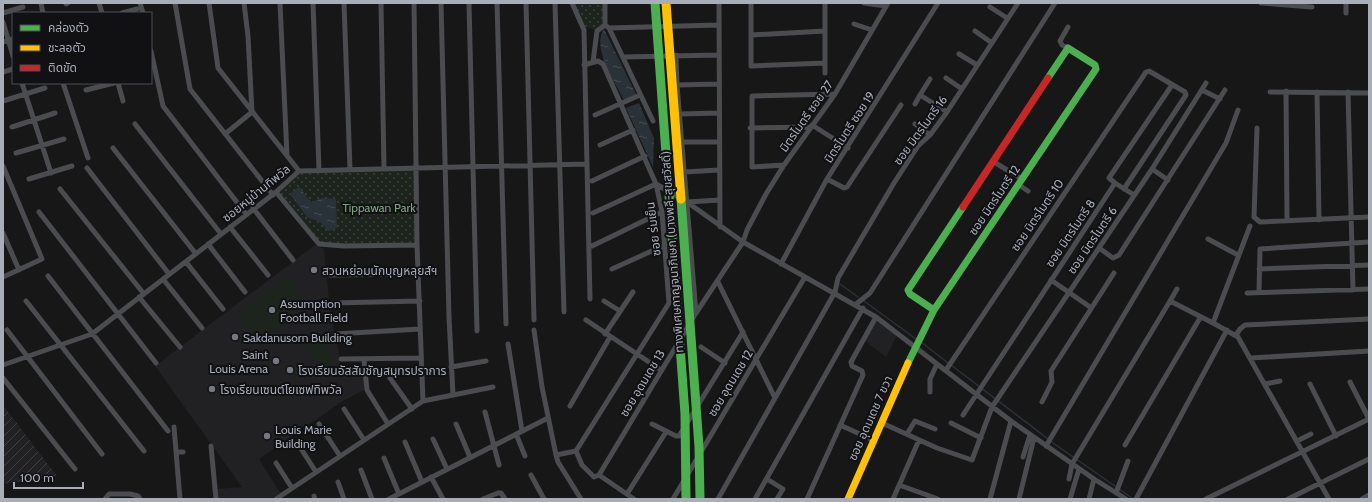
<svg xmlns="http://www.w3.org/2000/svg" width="1372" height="502" viewBox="0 0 1372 502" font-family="Cabin,'Noto Sans Thai',sans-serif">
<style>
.built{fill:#212123}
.industrial{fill:url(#industrial-furrows)}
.grass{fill:url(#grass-dots)}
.garden{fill:#1d241e}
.water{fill:url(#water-ripples)}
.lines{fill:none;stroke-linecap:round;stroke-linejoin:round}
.stream{stroke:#2a3239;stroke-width:1.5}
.street{stroke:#4b4c50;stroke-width:5}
.fast{stroke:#4caf50;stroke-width:7}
.slow{stroke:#ffc107;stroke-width:7}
.jam{stroke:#c62828;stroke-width:7}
.fast-bridge{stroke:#4caf50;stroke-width:9}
.slow-bridge{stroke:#ffc107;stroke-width:9}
.poi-dot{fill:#757880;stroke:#111113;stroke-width:1.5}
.labels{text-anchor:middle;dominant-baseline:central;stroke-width:4;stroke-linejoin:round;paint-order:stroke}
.street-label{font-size:12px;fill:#a8adb8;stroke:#111113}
.park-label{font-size:12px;fill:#7fa381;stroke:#111113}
.poi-label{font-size:12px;fill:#a8adb8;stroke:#111113;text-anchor:start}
</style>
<defs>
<pattern id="industrial-furrows" width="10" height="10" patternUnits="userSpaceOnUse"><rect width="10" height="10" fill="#212123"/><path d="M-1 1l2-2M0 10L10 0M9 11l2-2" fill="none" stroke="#3e3f41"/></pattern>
<pattern id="grass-dots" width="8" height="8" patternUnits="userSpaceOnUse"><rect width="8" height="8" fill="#1d241e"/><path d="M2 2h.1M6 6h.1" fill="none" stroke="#3b413d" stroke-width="1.8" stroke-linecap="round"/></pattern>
<pattern id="water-ripples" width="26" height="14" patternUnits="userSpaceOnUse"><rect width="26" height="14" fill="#2a3239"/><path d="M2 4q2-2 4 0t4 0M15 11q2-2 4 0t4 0" fill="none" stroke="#464d54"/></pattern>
</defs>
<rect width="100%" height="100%" fill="#171717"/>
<!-- built -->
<path class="built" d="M315 245 324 249 330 310 343 373H364V390L343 401 259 459 280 493 271 499H218L216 489 242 487 155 366Z
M876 319 897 335 886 357 865 341Z"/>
<!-- industrial -->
<path class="industrial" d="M3 405 57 476 3 484Z"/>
<!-- grass -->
<path class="grass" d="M572 3H605V25L597 31 582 25Z
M416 168 417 245 319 244 276 192 299 171Z"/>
<!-- garden -->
<path class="garden" d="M287 277 308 308 258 342 237 313Z
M325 329 334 376 331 378 300 339 314 332Z"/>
<!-- water -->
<path class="water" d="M604 29 636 94 624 100C615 82 591 47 604 29Z
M639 103 654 138 653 167 626 108Z
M299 187 311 202 323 198 336 199 337 228 328 231 320 222 307 217 290 194Z"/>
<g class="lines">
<!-- stream -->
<path class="stream" d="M840 284 858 297
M864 301 916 339
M921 342 948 363
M951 365 1056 445 1132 498"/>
<!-- street -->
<path class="street" d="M41 3 43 13
M99 3 102 13
M140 3 143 13
M175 3 190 89 273 195
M209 3 218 68 299 171
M280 3 287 156
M313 3 319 170
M344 3 350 169
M381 3 384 169
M414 3 417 245 423 401
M441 3 449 317 453 395
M469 3 477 331
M497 3 506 324
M526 3 534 320
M555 3 564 312
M572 3 584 30 590 299
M719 3 720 227
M751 3V66L825 63
M864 3 886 6
M1261 3 1312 7
M66 4 68 3
M990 7 1007 18
M3 13 23 7
M122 13 137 9
M1346 13V3
M3 22 13 56
M854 24 872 30
M605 25 609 28 653 121
M609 28 718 25
M975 31 992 43
M751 35 825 31
M3 42 13 39
M1068 48 1062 45 1060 41 1068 27
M151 51 163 106 246 214
M959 54 977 65
M676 55 677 85
M623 57 719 55
M593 62 597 31 605 25V3
M584 65 598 61 603 64 656 184 662 212 669 303
M3 72 13 69
M825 73V3
M946 78 962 89
M22 83 51 173
M63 83 88 158
M118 83 123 101
M86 90 114 83
M1202 90 1220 99
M1286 91 1287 220
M1270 92 1369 93
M1317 92 1319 220
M1348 92 1353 290
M920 95 930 79
M3 101 45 88
M915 104 920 95 947 112
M679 114 719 113
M595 115 640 95
M135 124 221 234
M915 124 930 135
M812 125 848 148
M12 127 55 113
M750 128 811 127
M1257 128 1254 217 1260 222 1369 217
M225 134 252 112 248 36 244 3
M681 142H719
M600 145 633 130
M113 148 196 254
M16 153 64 139
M994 162 1022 179
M784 165 752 167V96L835 94
M3 166 42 259 3 277
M87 168 169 274
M1152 169 1168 180
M684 172 719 170
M29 179 72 166
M827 179 844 188 847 187 901 105
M592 181 645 156
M1115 183 1134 195
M656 184 687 202 743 242 876 317 1011 421 1094 479 1126 499
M1019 185 1028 191
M60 189 144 294
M276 192 319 244 344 246 417 245
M687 202 720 200
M253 208 293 260
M39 212 156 363
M593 213 656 184
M230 227 268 275
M3 233 19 270
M1208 239 1238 255
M208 244 245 292
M592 246 662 212
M1099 248 1113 258 1119 255 1225 90
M186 262 223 309
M781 264 827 179 938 3
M612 269 665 245
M1259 269 1369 265
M329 275 418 274
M48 276 168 431
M163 279 202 328
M1051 280 1090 307
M718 282 775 398
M1259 292 1260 249 1369 242
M1247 293 1369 289
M139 297 180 347
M26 301 144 451
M604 301 620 311
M1170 301 1177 289
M332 303 420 301
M856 304 870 293 1055 3
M696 313 677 85 719 84
M586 320 661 370
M1213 323 1238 337 1329 499
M7 330 102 454
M534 330 542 387 556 455 558 462 581 499
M335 334 420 329
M605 334 633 292
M1236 335 1240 329 1245 325 1369 319
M508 344 522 431
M701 347 725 363
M1251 358 1369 351
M341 359 421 358
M364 360 367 390 388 424
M3 365 92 334 276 192 299 171 587 164
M451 367 486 361
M946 370 1146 72 1149 71 1185 92 1186 95 1124 189
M3 378 75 469
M390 378 412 409
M1350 382 1369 419
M1265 384 1280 381
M1310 384 1336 436
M930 392V379L937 364
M1042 402 1052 382 1051 371 1114 273
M570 406 610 337
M344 409 364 440
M485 412 499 465
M963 415 1115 183 1109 178 1172 85
M882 423 937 448 972 460 992 407 1152 169 1206 83
M951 423 981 438
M319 424 340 456
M456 424 470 457
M652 424 676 436H679L743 332
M840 425 873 440
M174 427 180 499
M516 434 525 456
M907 434 915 421 935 429
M433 439 447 469
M1297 441 1311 434
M405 442 422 482
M298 444 316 472
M1125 445 1200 318
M211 446 216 499
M1046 446 1226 143 1238 110
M576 451 669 303
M176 452H183
M556 455 576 451 582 465 594 477 599 475 634 499
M1023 457 1030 435
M384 458 399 494
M276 463 292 488
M361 470 372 499
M531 475 544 499
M599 475 696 313 743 242 747 230 766 194 784 165 835 94 888 3
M431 477 443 499
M767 479 783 489 777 499
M1069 479 1072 464 1170 301 1213 323 1250 226
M338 482 344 499
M899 485 938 499
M1116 493 1128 461
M627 494 666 432
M314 496 315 499
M105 499 109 494H130L138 496 140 499
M276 499 423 401 493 387
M389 499 548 418
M483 499 498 493H501L505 499
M673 499 805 277
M718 499 835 292 838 278 894 183 918 146 930 135 947 112 1018 3
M755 499 863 308
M807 499 863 375 862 371 852 366 851 362 876 317
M893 499 919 440
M990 499 1011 421
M1019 499 1034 438
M1070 499 1079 469
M1089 499 1094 479
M1136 499 1227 330
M1206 499 1369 419
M1288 499 1369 459
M1362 499 1369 495"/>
<!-- fast -->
<path class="fast" d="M934 310 910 294 908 290 963 207
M908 363 934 310 1096 69 1095 65 1068 48 1048 78"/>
<!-- slow -->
<path class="slow" d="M848 499 908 363"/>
<!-- jam -->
<path class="jam" d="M963 207 1048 78"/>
<!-- fast-bridge -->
<path class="fast-bridge" d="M655 3 685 414 686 499
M681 199 699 447 700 499"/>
<!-- slow-bridge -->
<path class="slow-bridge" d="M666 3 681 199"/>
</g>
<!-- markers -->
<g class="poi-dot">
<circle cx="314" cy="270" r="4"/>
<circle cx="272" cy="310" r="4"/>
<circle cx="235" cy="337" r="4"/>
<circle cx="276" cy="361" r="4"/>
<circle cx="290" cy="370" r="4"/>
<circle cx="212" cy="389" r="4"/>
<circle cx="267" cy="436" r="4"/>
</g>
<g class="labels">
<!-- street labels -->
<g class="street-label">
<text transform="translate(806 116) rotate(-55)">มิตรไมตรี ซอย 27</text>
<text transform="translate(849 127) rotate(-57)">มิตรไมตรี ซอย 19</text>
<text transform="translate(920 130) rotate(-54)">ซอย มิตรไมตรี 16</text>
<text transform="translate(256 193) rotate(-39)">ซอยหมู่บ้านทิพวัล</text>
<text transform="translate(994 200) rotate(-56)">ซอย มิตรไมตรี 12</text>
<text transform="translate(1037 215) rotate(-56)">ซอย มิตรไมตรี 10</text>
<text transform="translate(653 229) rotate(-97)">ซอย ร่มเย็น</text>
<text transform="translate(1070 233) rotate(-56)">ซอย มิตรไมตรี 8</text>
<text transform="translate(1092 240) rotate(-56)">ซอย มิตรไมตรี 6</text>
<text transform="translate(672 252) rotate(-94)">ทางพิเศษกาญจนาภิเษก (บางพลี-สุขสวัสดิ์)</text>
<text transform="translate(642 383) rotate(-59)">ซอย อุดมเดช 13</text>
<text transform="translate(730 383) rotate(-59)">ซอย อุดมเดช 12</text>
<text transform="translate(870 418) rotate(-66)">ซอย อุดมเดช 7 ขวา</text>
</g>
<!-- park labels -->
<g class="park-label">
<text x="379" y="207">Tippawan Park</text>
</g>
<!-- poi labels -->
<g class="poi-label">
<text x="322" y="270">สวนหย่อมนักบุญหลุยส์ฯ</text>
<text x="280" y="303">Assumption<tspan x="280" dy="14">Football Field</tspan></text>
<text x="243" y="337">Sakdanusorn Building</text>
<text x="268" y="354" text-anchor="end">Saint<tspan x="268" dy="14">Louis Arena</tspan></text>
<text x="298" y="370">โรงเรียนอัสสัมชัญสมุทรปราการ</text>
<text x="220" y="389">โรงเรียนเซนต์โยเซฟทิพวัล</text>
<text x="275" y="429">Louis Marie<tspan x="275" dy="14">Building</tspan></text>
</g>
</g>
<!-- border -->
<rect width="1372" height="502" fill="none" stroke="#a8adb8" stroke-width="8"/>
<!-- legend -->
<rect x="12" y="12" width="140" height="72" fill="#111113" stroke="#4d4f55"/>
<rect x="20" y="25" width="20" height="6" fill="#4caf50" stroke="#4d4f55"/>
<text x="48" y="32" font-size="12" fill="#a8adb8">คล่องตัว</text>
<rect x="20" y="45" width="20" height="6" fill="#ffc107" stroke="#4d4f55"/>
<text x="48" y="52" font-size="12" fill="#a8adb8">ชะลอตัว</text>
<rect x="20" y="65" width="20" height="6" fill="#c62828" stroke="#4d4f55"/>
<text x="48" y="72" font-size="12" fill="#a8adb8">ติดขัด</text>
<!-- scale -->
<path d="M14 482v6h69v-6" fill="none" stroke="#a8adb8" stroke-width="2"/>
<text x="20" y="482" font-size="12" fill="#a8adb8" stroke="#111113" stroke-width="3" paint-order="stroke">100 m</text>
</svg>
